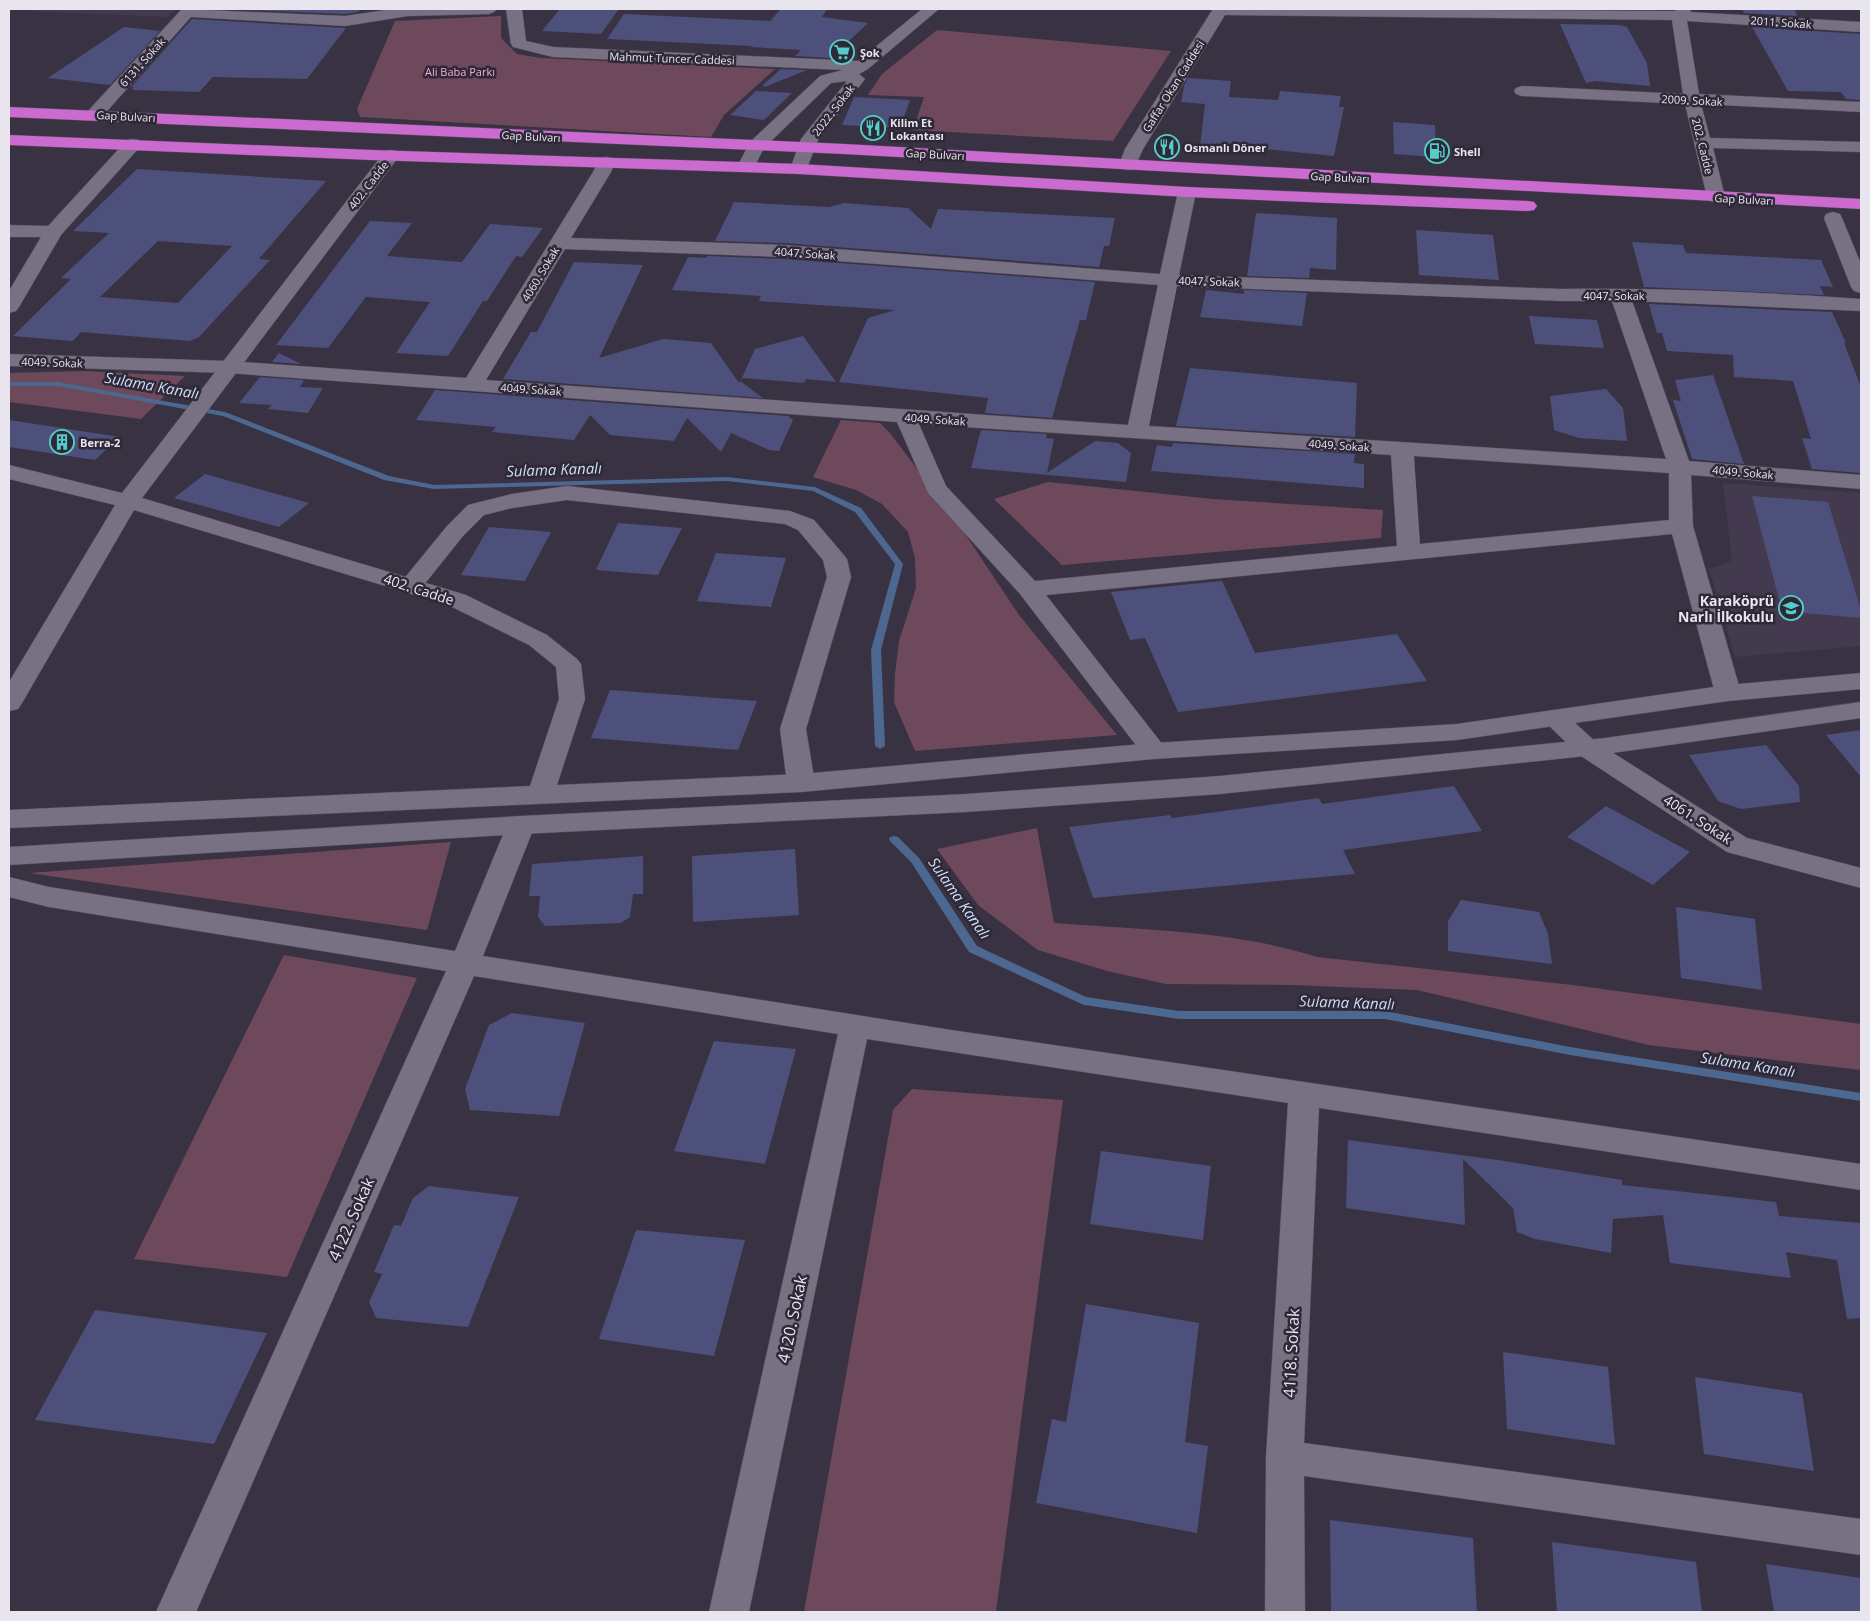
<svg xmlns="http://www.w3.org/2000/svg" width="1870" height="1621" viewBox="0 0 1870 1621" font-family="'Open Sans',sans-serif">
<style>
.built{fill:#433a50}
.green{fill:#6e495c}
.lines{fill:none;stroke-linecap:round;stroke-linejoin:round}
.stream{fill:#4c6790;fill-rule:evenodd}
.building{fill:#4e507c;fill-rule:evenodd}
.street-casing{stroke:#544f5c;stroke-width:1}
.secondary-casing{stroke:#544f5c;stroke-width:1}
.highway-casing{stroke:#544f5c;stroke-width:1}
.street{fill:#787083;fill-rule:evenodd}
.secondary{fill:#787083;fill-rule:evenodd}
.highway{fill:#cc6bcf;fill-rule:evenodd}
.labels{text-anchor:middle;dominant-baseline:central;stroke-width:5;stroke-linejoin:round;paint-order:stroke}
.far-street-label{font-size:11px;fill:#e9e5ef;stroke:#2e2837}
.far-poi-label{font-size:11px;font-weight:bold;fill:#e9e5ef;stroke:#2e2837;text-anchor:start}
.far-park-label{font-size:11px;fill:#f9abd2;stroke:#2e2837}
.street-label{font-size:14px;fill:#e9e5ef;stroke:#2e2837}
.poi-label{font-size:14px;font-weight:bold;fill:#e9e5ef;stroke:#2e2837;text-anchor:end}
.water-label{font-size:15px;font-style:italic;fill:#cddef9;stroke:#2e2837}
.near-street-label{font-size:16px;fill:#e9e5ef;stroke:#2e2837}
</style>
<rect width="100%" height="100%" fill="#393242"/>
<!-- built -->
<path class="built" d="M30 9H176L168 17 28 11Z
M1723 483 1861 493V646L1735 657 1709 569 1732 562Z"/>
<!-- green -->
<path class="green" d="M501 16V38L517 54 541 58 775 69 724 115 711 137 360 117 357 109 395 21Z
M937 30 1171 51 1113 141 913 130 924 97 868 95 882 74Z
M83 371 185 376 141 419 9 402V373Z
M841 420 880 423 890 433 955 519 1019 615 1117 735 915 751 894 702 895 674 899 641 916 588 915 558 908 532 882 504 856 490 813 477Z
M1048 482 1213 499 1383 510 1381 538 1062 565 994 499Z
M1037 828 1054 923C1141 930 1233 930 1317 957L1573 985 1861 1024V1070L1649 1045 1417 990 1292 985 1166 984 1107 971 1038 950 978 905 937 849Z
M451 842 427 930 29 873Z
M284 955 417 978 287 1277 134 1259Z
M912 1089 1063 1100 996 1612H804L893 1110Z"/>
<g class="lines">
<!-- stream -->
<path class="stream" d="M9 382H58L225 412 389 476 434 485 727 477 815 487 861 508 903 564 881 650 885 746 880 749 875 746 871 650 895 564 855 512 813 491 727 481 434 489 384 480 223 416 58 386H9Z
M894 836 898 837 919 858 977 946 1086 997 1179 1011H1385L1570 1047 1861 1093V1101L1570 1055 1385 1019H1179L1084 1005 969 952 911 862 890 841 889 839 890 837Z"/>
</g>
<!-- building -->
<path class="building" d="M220 9H360L358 12 345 14Z
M560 9H619L601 34 542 31Z
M781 9H827L822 17 868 23 831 58 795 56 801 50 751 47 752 46 607 39 624 14 770 21Z
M1742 9H1795L1797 16 1744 13Z
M192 19 345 28H346L307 79 213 77 199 92 132 90 134 87H131Z
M1560 24 1619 25 1627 27 1647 63 1650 86 1595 81 1586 83Z
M124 27 160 31 110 85 48 78Z
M1752 27 1861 34V100L1846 99 1841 92 1788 91Z
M781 69 807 70 765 87 763 85Z
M1188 78 1231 81 1229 97 1278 100 1280 91 1341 96 1339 107H1344L1334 156 1264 149 1200 146 1205 104 1181 102 1184 86Z
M756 91 792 93 764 120 730 115Z
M854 97 910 100 900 128 842 125Z
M1393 122 1435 125 1436 157 1394 154Z
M137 169 326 181 259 259 270 260 199 337 190 341 81 332 73 341 13 336 71 279 61 278 109 233 73 231ZM158 241 232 246 178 303 100 297Z
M734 202 829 207 844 203 908 208 931 229 938 209 1115 218 1109 246H1104L1099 267 784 243 715 241Z
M1256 213 1337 218 1336 270 1310 268 1309 278 1247 276Z
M370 221 412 223 387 256 462 262 490 224 543 228 522 257 516 256 487 301H483L448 356 396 353 430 302 366 297 328 348 276 345Z
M1416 230 1493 235 1499 280 1419 275Z
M1632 242 1683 245 1686 253 1821 260 1833 287 1820 286 1824 295 1644 287Z
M707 256 784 259 1095 282 1086 320H1080L1052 418 985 413 988 398 839 382 868 318 895 310 759 301 761 296 672 290 688 257 706 258Z
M574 262 643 265 599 358 663 339 711 343 739 383 740 381 763 398 503 379 531 332H537Z
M1206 290 1244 294V290L1307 293 1302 326 1200 317Z
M1649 304 1832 312 1846 343H1844L1861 387V473L1812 469 1802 438 1811 439 1793 381 1734 377 1733 355 1667 351 1662 333H1657Z
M1529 316 1597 320 1604 348 1535 344Z
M803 336 836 382 806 379 804 383 742 378 755 349Z
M279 353 301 364 272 362Z
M1190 368 1357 383 1355 437 1176 426Z
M1713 375 1744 464 1692 459 1673 400 1681 401 1675 380Z
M260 377 304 380 300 387 323 388 308 413 268 409 272 405 239 403Z
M1606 389 1623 408 1627 441 1579 438 1554 430 1550 396Z
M435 390 788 416 793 420 779 451 769 450 731 433 721 452 687 418 674 441 610 435 590 415 574 440 492 432 496 427 416 420Z
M9 420 120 437 95 460 9 447Z
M981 430 1047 434 1046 438 1054 439 1047 473 1095 441 1118 443 1131 453 1126 482 971 468Z
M1173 443 1355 454 1354 463 1364 464V488L1151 471 1157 445 1172 447Z
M205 474 309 503 279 527 174 498Z
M1752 496 1828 502 1861 610V618L1782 611Z
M618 523 682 528 658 575 596 570Z
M489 527 551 532 525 581 461 575Z
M716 553 786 558 771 607 697 601Z
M1222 581 1255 653 1397 634 1427 681 1178 712 1145 638 1130 640 1111 592Z
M610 690 757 701 738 750 591 738Z
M1861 730V777L1826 735Z
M1766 745 1799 786 1800 802 1741 809 1718 801 1689 755Z
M1454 786 1482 831 1343 850 1355 874 1093 898 1069 827 1170 815 1172 818 1319 798 1322 804Z
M1606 806 1690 852 1653 885 1567 837Z
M795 849 799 915 693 922 692 856Z
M643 856V894H633L630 917 621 923 545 926 538 917 540 896H529L532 864Z
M1461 900 1539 912 1548 934 1552 964 1448 951V921Z
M1676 907 1755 919 1762 990 1681 978Z
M512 1013 585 1023 559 1116 470 1110 465 1089 489 1025Z
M714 1041 796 1049 765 1164 674 1151Z
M1348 1140 1498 1160 1622 1180V1185L1776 1202 1779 1216 1861 1223V1318L1847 1319 1837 1260 1786 1252 1791 1278 1670 1263 1663 1215 1613 1219 1611 1253 1535 1239 1517 1232 1513 1208 1463 1159 1465 1225 1346 1208Z
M1101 1151 1211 1166 1203 1240 1090 1224Z
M429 1186 519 1197 468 1327 376 1318 369 1302 382 1274 374 1272 394 1225 401 1226 413 1198Z
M636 1230 745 1240 714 1356 599 1339Z
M1086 1304 1199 1323 1185 1442 1208 1446 1197 1533 1036 1503 1052 1419 1066 1422Z
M95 1310 267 1333 214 1444 35 1420Z
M1503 1352 1608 1367 1615 1445 1507 1429Z
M1695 1377 1802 1393 1814 1471 1704 1454Z
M1330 1520 1473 1538 1477 1612H1331Z
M1552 1542 1696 1562 1702 1612H1557Z
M1766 1564 1861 1578V1612H1774Z"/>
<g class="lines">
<defs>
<path id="street" d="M182 9 345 16 393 9H497L494 12 489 14 408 16 345 26 191 17 100 119H88L86 115 88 111Z
M506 9H522L526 41 553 47 858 61 922 9H939L868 69 859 74 865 79 818 140 805 173 799 174 793 173 790 169 801 139 847 81 831 83 764 148 752 171 746 172 740 171 737 167 750 142 820 76 843 70 553 57 513 47 511 44Z
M1213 9 1675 11 1677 9H1692L1690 12 1861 22V32L1687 21 1699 94 1861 102V112L1701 104 1710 138 1861 142V152L1713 148 1725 197 1722 201 1716 202 1710 201 1707 197 1685 104 1522 96 1516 94 1514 91 1516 88 1522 86 1683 94 1672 20 1225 15 1143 149 1134 169 1128 170 1122 169 1119 165 1125 149Z
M133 139 139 140 142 144 139 148 61 235 19 307 16 311 9 313V291L41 237H9V225L48 226 127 140Z
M606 157 612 158 615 162 611 172 571 238 784 245 1160 274 1178 192 1181 188 1187 187 1193 188 1196 192 1179 275 1561 289C1661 288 1761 292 1861 299V311L1632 301 1689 461 1861 475V489L1691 475 1693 526 1741 693 1737 699 1728 701 1719 699 1715 693 1672 534 1046 595 1163 745 1167 751 1163 757 1154 759 1145 757 1020 594 928 493 897 422 228 373 9 366V354L228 361 466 378 593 172 600 158ZM565 249 784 257 1158 285 1128 425 486 380ZM1177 286 1561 301H1612L1666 459 1149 426ZM919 424 1391 455 1397 546 1035 581 946 486ZM1414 456 1669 473V520L1420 544Z
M1833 212 1840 214 1842 218 1861 264V293L1854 291 1851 287 1824 218 1826 214Z
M567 486 790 511 814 520 843 554 847 559 851 577 806 729 815 783 811 789 801 792 791 789 787 783 780 729 827 577 823 560 798 530 785 524 567 500 512 508 484 515 463 536 419 591 410 593 401 591 398 586 447 526 468 505 512 494Z
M1554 710 1563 712 1596 742 1747 838 1861 868V888L1727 852 1578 754 1541 718 1545 712Z
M521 816 531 819 535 825 483 956 951 1030 1861 1164V1190L1319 1108 1304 1443 1861 1519V1555L1304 1476 1305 1612H1265L1266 1457 1288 1103 867 1039 749 1612H709L838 1034 474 976 196 1612H156L446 971 49 907 9 897V877L49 887 455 951 507 825 511 819Z"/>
<path id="secondary" d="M391 150 397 151 400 155 397 159 142 498 466 595 547 635 577 659 581 664 585 699 557 785 801 774 1154 743 1457 724 1728 685 1861 673V689L1728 701 1457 740 1154 759 801 792 9 828V810L530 786 559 699 556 667 529 645 448 605 134 510 22 703 18 709 9 711V682L115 505 9 479V465L122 493 385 151Z
M1861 702V718L1605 754 1220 794 966 812 521 834 9 865V847L521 816 966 794 1220 776 1605 738Z"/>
<path id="highway" d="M9 107 844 144 1861 199V209L844 154 9 117Z
M9 135 372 150 799 164 1187 187 1528 201 1534 202 1537 206 1534 210 1528 211 1187 197 799 174 372 160 9 145Z"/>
</defs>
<!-- street casing -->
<use href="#street" class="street-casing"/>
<!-- secondary casing -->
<use href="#secondary" class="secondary-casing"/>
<!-- highway casing -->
<use href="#highway" class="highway-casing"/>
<!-- street -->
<use href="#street" class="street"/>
<!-- secondary -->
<use href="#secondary" class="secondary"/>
<!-- highway -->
<use href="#highway" class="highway"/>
</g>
<!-- icons -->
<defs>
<symbol id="supermarket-ring" viewBox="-11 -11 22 22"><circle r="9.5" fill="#2e2837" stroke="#54cdc8" stroke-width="1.5"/><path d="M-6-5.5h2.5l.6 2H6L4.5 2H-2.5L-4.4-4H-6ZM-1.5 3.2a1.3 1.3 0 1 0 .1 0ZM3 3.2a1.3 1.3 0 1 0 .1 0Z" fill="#54cdc8"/></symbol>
<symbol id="restaurant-ring" viewBox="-11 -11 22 22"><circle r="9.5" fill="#2e2837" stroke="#54cdc8" stroke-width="1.5"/><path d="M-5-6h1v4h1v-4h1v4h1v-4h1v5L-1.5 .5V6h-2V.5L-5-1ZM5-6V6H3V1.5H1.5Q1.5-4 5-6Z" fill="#54cdc8"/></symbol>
<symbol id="fuel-ring" viewBox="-11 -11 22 22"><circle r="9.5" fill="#2e2837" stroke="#54cdc8" stroke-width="1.5"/><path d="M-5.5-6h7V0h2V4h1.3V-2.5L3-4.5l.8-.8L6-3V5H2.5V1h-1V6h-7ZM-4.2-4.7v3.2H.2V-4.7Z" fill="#54cdc8"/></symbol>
<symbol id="building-ring" viewBox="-11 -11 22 22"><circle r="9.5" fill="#2e2837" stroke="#54cdc8" stroke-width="1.5"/><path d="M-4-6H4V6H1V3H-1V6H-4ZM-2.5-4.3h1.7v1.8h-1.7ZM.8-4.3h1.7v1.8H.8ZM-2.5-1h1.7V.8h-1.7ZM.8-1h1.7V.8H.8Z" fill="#54cdc8"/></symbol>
<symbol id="school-ring" viewBox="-11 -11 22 22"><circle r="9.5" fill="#2e2837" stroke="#54cdc8" stroke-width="1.5"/><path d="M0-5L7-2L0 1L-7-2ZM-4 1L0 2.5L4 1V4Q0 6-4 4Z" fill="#54cdc8"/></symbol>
</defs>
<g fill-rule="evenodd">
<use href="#supermarket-ring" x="828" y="38" width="28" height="28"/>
<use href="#restaurant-ring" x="859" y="114" width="28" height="28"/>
<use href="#restaurant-ring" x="1153" y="133" width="28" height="28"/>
<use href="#fuel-ring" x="1423" y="137" width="28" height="28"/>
<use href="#building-ring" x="48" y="428" width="28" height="28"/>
<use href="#school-ring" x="1777" y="594" width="28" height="28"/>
</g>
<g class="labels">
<!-- far-street labels -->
<g class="far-street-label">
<text transform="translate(1781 22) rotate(4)">2011. Sokak</text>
<text transform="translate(672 58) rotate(2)">Mahmut Tuncer Caddesi</text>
<text transform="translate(142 62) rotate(-48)">6131. Sokak</text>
<text transform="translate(1173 86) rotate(-58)">Gaffar Okan Caddesi</text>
<text transform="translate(1692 100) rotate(3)">2009. Sokak</text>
<text transform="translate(833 110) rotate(-52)">2022. Sokak</text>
<text transform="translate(126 116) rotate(3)">Gap Bulvarı</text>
<text transform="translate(531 136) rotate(3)">Gap Bulvarı</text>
<text transform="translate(1703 146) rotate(76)">202. Cadde</text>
<text transform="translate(935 154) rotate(3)">Gap Bulvarı</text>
<text transform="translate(1340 177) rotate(3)">Gap Bulvarı</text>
<text transform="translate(368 185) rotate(-52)">402. Cadde</text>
<text transform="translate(1744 199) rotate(3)">Gap Bulvarı</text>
<text transform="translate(805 253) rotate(4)">4047. Sokak</text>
<text transform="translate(540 274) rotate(-59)">4060. Sokak</text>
<text transform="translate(1209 281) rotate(2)">4047. Sokak</text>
<text x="1614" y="295">4047. Sokak</text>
<text transform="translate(52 362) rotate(2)">4049. Sokak</text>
<text transform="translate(531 389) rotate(4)">4049. Sokak</text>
<text transform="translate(935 419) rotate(4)">4049. Sokak</text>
<text transform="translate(1339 445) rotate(4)">4049. Sokak</text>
<text transform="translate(1743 472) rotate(5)">4049. Sokak</text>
</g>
<!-- far-poi labels -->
<g class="far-poi-label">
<text x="860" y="52">Şok</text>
<text x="890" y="122">Kilim Et<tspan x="890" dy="13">Lokantası</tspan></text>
<text x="1184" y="147">Osmanlı Döner</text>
<text x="1454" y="151">Shell</text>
<text x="80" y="442">Berra-2</text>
</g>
<!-- far-park labels -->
<g class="far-park-label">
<text x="460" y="71">Ali Baba Parkı</text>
</g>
<!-- street labels -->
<g class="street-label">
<text transform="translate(419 589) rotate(18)">402. Cadde</text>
<text transform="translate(1698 819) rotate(33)">4061. Sokak</text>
</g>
<!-- poi labels -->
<g class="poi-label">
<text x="1774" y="600">Karaköprü<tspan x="1774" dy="16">Narlı İlkokulu</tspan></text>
</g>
<!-- water labels -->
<g class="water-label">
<text transform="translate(152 385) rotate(10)">Sulama Kanalı</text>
<text transform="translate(554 469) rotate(-2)">Sulama Kanalı</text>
<text transform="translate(960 898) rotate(55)">Sulama Kanalı</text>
<text transform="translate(1347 1002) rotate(2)">Sulama Kanalı</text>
<text transform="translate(1748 1064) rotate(9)">Sulama Kanalı</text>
</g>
<!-- near-street labels -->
<g class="near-street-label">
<text transform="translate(351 1219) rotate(-66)">4122. Sokak</text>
<text transform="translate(792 1319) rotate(-78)">4120. Sokak</text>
<text transform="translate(1291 1353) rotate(-87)">4118. Sokak</text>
</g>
</g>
<!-- border -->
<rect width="1870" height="1621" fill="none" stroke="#e9e5ef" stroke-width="20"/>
</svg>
